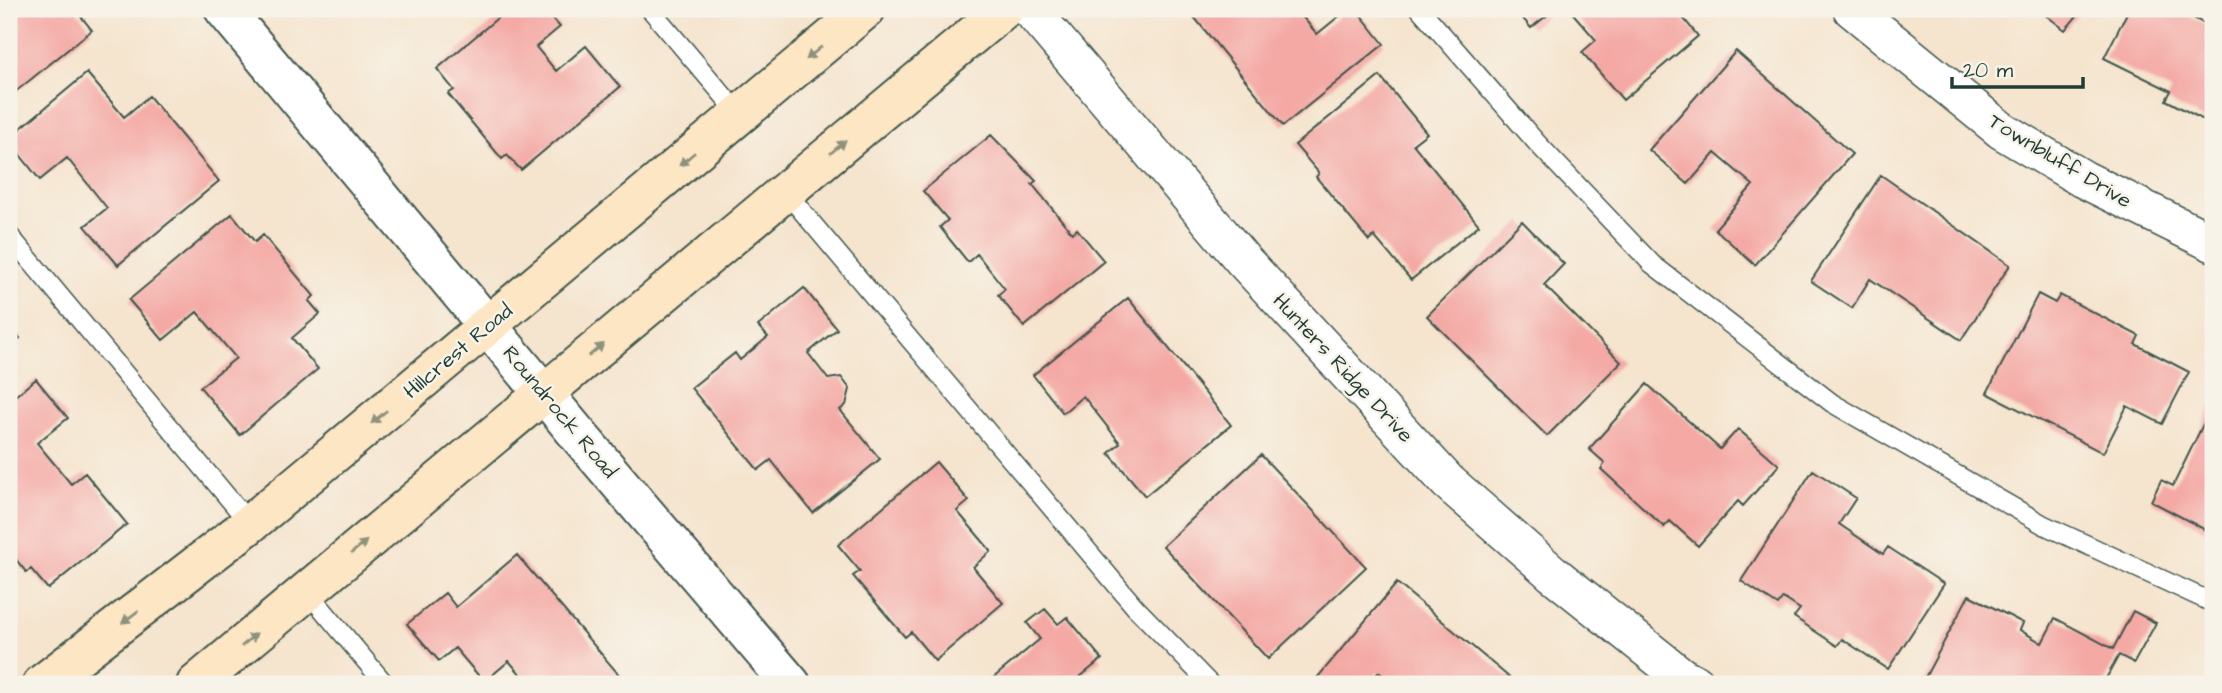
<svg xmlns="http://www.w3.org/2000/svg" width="2222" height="693" viewBox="0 0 2222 693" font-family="'Architects Daughter',sans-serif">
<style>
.building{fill:#f4a9a5}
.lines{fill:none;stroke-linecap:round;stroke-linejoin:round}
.service-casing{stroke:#3f564b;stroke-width:21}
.minor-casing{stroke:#3f564b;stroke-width:40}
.tertiary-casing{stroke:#3f564b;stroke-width:42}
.secondary-casing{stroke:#3f564b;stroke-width:42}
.service{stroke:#fff;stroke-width:18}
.minor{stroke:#fff;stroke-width:37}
.tertiary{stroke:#fff;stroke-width:38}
.secondary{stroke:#fce6c4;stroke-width:38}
.oneway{fill:#8e927c}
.labels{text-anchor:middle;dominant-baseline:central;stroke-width:5;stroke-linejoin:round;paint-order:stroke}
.street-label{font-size:21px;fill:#1f3d34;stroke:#f7f3e8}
</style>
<rect width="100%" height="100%" fill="#f7f3e8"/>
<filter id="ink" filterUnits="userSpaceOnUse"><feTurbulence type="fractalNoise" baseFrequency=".0143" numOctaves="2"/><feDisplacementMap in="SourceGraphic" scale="14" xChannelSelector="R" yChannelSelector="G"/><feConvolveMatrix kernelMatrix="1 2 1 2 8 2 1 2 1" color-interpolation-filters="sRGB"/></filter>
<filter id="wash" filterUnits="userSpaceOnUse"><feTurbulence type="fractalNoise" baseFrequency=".00686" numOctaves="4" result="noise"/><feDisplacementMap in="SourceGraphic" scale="28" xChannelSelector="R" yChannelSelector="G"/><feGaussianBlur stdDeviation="1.57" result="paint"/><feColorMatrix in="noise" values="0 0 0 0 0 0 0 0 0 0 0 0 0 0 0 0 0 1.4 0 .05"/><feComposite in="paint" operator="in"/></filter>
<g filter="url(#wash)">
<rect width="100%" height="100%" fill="#f5e4ce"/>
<g id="blocks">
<!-- building -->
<path class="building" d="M9 9H75L92 30 9 97Z
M508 9H544L560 27 536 47 556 71 586 46 620 87 521 170 507 155 502 159 448 94 454 90 437 69Z
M1203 9H1296L1317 34 1348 9H1356L1384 44 1283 126 1194 17Z
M1515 9H1555L1531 28Z
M1569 9H1676L1698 36 1623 100 1582 52 1596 40Z
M2038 9H2083L2065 30Z
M2129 9H2176L2213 28V125L2166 100 2171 91 2104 58Z
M1736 51 1852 154 1755 265 1715 229 1753 185 1715 153 1688 184 1649 150Z
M87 73 124 117 149 96 219 181 118 265 85 226 107 208 67 158 40 180 9 141V138Z
M1380 76 1427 133 1413 144 1479 225 1411 280 1374 236 1369 241 1316 177 1319 173 1295 145Z
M991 135 1036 181 1032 184 1072 233 1077 229 1104 261 1024 327 998 295 1005 289 977 254 968 262 951 241 940 227 948 220 923 191Z
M1881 175 2010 265 1961 340 1870 279 1852 308 1811 281Z
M232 214 255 242 263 235 314 296 309 301 320 314 292 338 318 369 240 435 200 387 236 358 197 312 163 340 129 300Z
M1522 221 1564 264 1544 285 1621 362 1547 436 1427 316Z
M804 288 837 329 808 353 828 379 841 377 850 389 846 405 840 410 880 459 813 513 771 460 758 470 691 388 735 353 740 360 768 337 758 326Z
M2038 294 2055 303 2060 295 2139 336 2135 344 2189 372 2162 424 2127 406 2103 453 1987 393Z
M1128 298 1231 425 1145 496 1109 453 1120 443 1083 396 1063 413 1033 375Z
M9 324 20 338 9 347Z
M36 379 68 418 37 443 71 484 85 473 127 524 48 589 31 569 26 572 9 551V401Z
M1647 384 1720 449 1738 429 1779 465 1743 506 1738 501 1698 546 1670 521 1664 527 1601 469 1605 463 1589 449Z
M2213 404V534L2151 501 2161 480 2173 486Z
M1261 455 1366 567 1268 659 1163 546Z
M936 462 969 501 957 511 991 551 973 567 1003 603 935 661 911 632 905 637 853 576 860 571 838 545Z
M1813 470 1856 498 1839 524 1883 554 1888 547 1944 584 1888 669 1842 639 1837 646 1794 617 1800 609 1783 598 1778 605 1741 581Z
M517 555 621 677 612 684H529L509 661 484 682 455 648 439 661 407 624 445 593 456 607Z
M1397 583 1517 684H1392L1379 672 1368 684H1312Z
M1969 595 2023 623 2020 630 2042 643 2055 618 2113 649 2133 611 2156 623 2134 663 2119 655 2103 684H1924L1922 683Z
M1045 609 1058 624 1067 617 1102 659 1075 681 1078 684H986L1040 639 1027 623Z"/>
</g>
</g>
<g filter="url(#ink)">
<use href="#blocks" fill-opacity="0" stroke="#3f564b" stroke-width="2"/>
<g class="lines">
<defs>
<path id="service" d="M650 9 740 115
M1420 9 1537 143 1652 264 1832 403 2044 525 2213 603
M785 191 1135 607 1210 684
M9 235 250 524
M307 591 385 684"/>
<path id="minor" d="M1030 9 1243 260 1448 482 1552 573 1681 676 1696 684
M1852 9 2001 130 2083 179 2213 243"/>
<path id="tertiary" d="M224 9 580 437 791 684"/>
<path id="secondary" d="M42 684 250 524 866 9
M196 684 1004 9"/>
</defs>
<!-- service casing -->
<use href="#service" class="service-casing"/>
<!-- minor casing -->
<use href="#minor" class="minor-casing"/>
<!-- tertiary casing -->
<use href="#tertiary" class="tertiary-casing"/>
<!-- secondary casing -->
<use href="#secondary" class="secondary-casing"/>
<!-- service -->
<use href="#service" class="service"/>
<!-- minor -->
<use href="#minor" class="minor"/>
<!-- tertiary -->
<use href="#tertiary" class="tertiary"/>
<!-- secondary -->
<use href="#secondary" class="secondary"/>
</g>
<!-- one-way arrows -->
<defs><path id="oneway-solid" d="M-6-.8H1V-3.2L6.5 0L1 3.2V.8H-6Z" transform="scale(1.75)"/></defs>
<g class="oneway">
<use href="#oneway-solid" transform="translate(814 53) rotate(140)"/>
<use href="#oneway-solid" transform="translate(838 147) rotate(-40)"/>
<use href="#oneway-solid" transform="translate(687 159) rotate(140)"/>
<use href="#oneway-solid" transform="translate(596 350) rotate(-40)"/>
<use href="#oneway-solid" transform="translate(379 417) rotate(140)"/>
<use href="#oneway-solid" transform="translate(359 547) rotate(-40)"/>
<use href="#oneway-solid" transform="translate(130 617) rotate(143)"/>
<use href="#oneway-solid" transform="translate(249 640) rotate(-40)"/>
</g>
</g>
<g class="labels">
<!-- street labels -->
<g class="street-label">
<text transform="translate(2060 161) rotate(31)">Townbluff Drive</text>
<text transform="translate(458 351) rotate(-40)">Hillcrest Road</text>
<text transform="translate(1343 368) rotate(47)">Hunters Ridge Drive</text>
<text transform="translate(560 412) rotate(50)">Roundrock Road</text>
</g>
</g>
<!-- margin -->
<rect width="2222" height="693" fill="none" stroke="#f7f3e8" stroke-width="35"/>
<!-- scale -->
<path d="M1952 77v10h131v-10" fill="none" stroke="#1f3d34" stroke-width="3.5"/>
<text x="1963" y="77" font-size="21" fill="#1f3d34" stroke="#f7f3e8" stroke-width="5" paint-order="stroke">20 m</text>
</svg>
